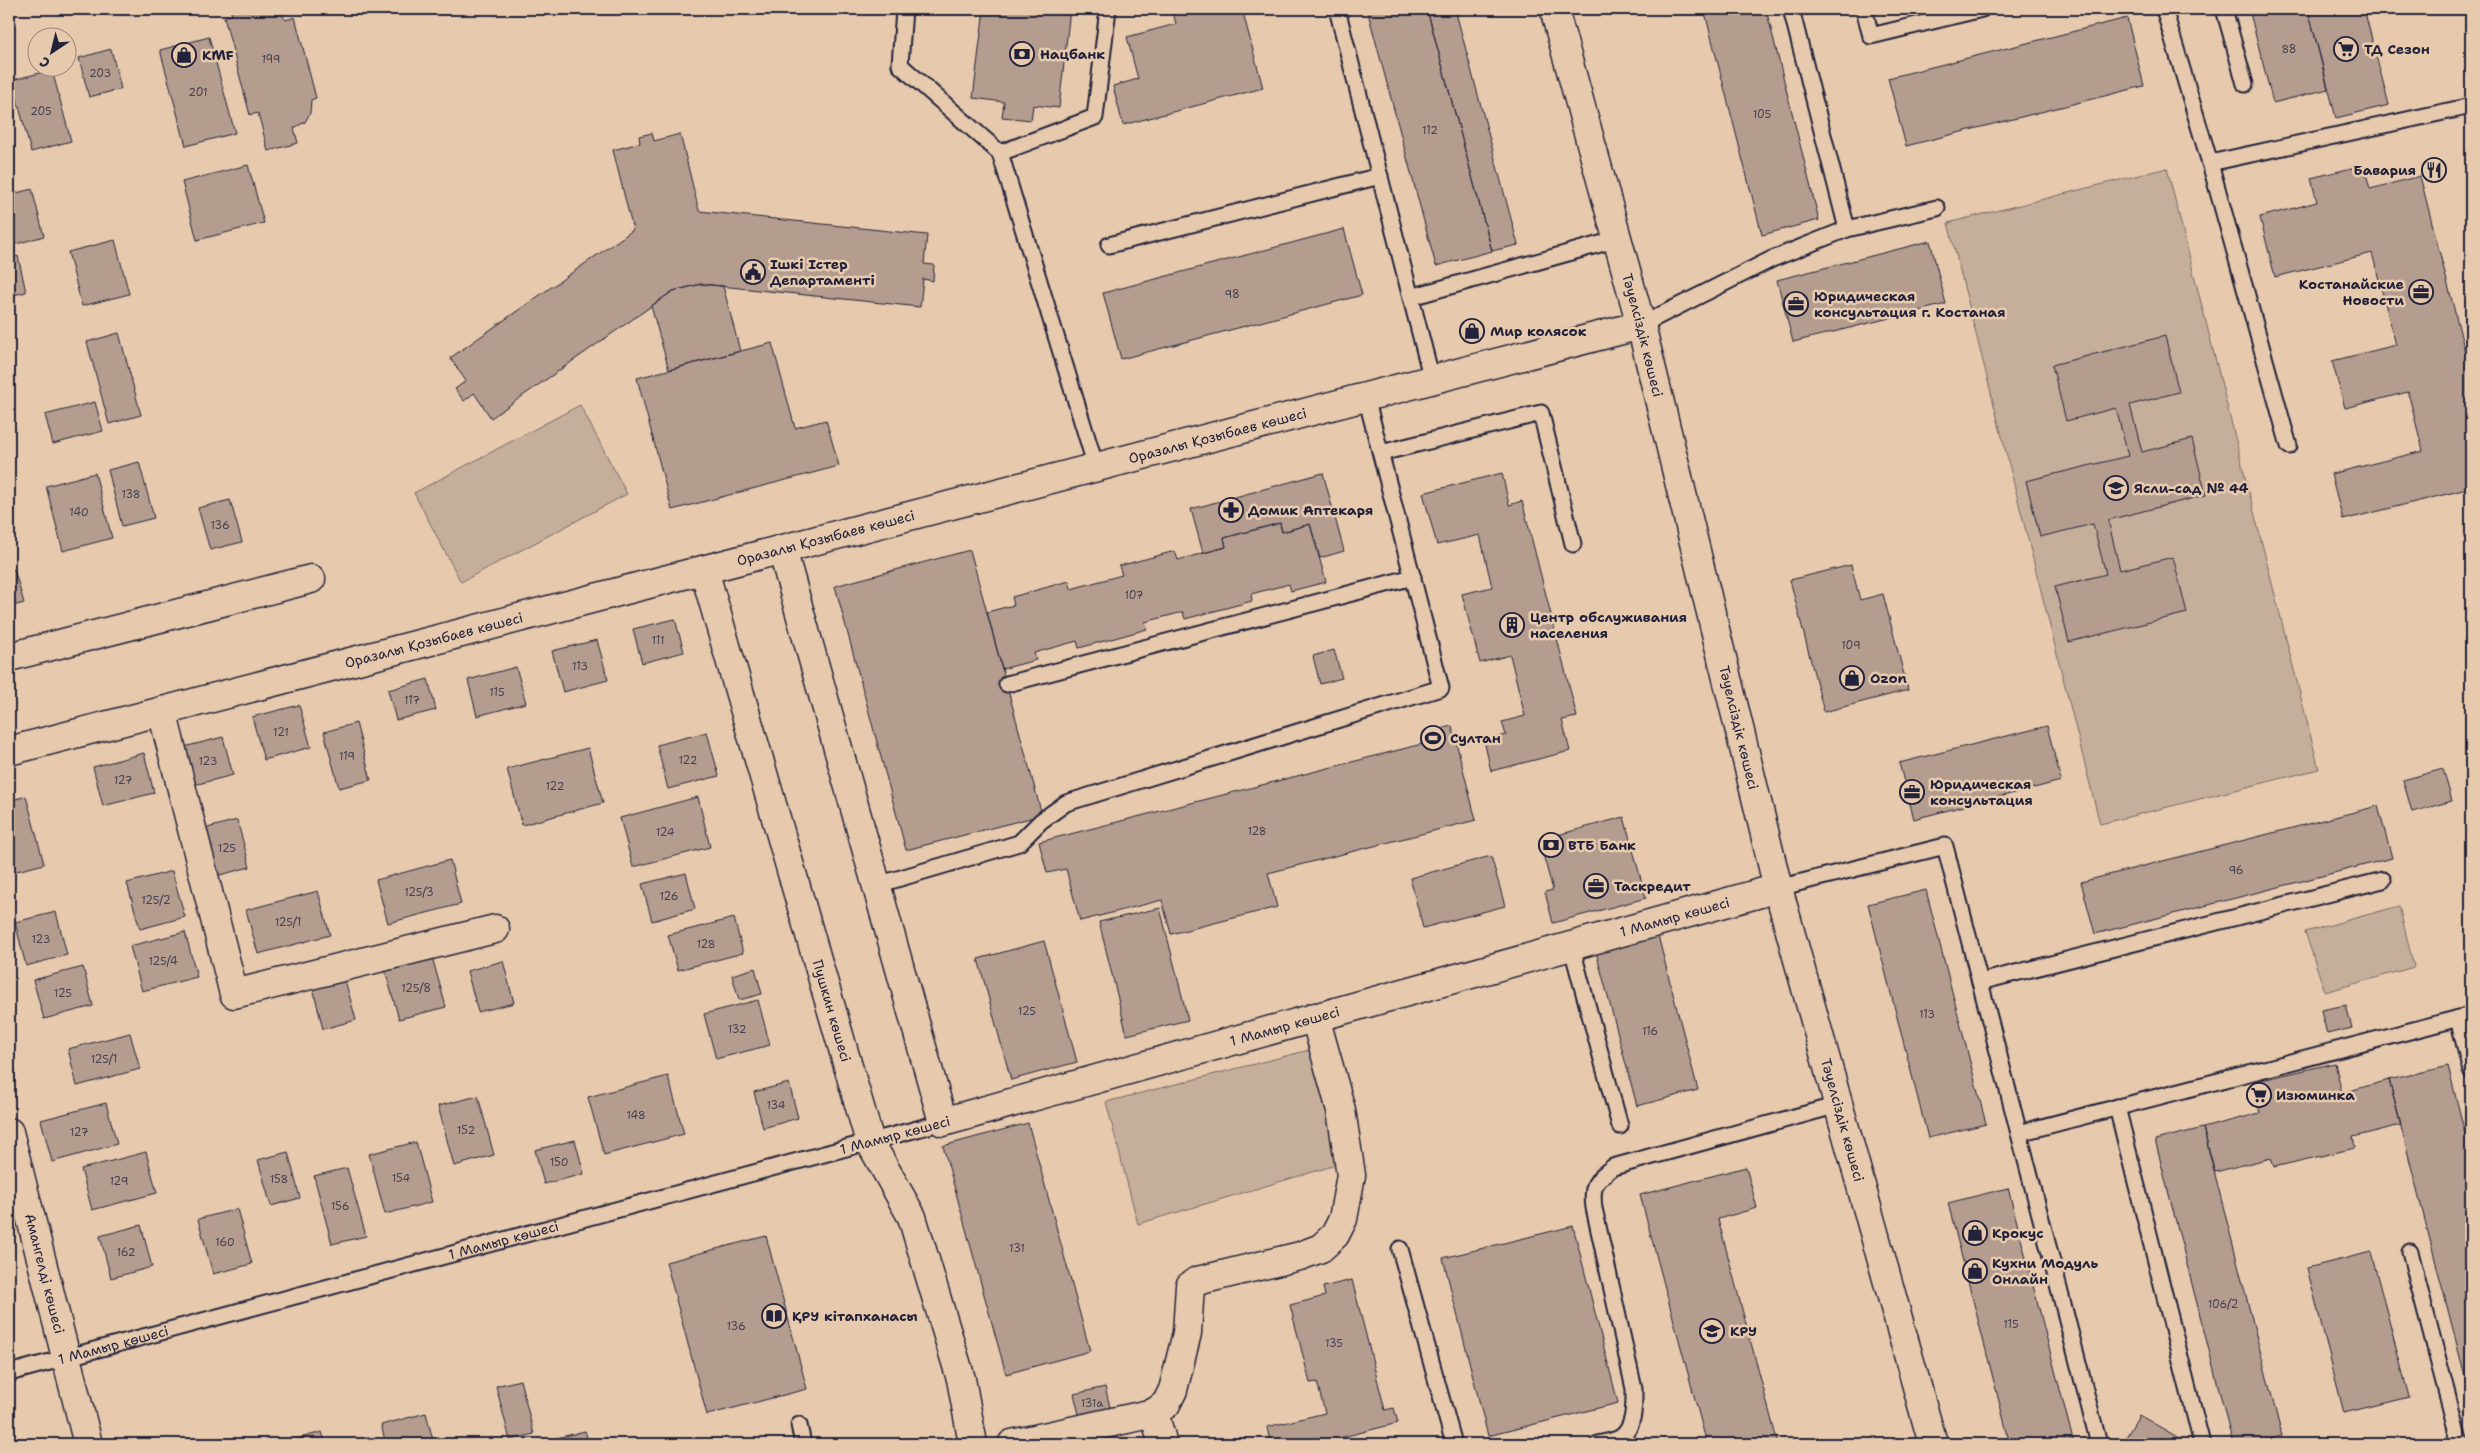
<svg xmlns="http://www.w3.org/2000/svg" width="2480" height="1453" viewBox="0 0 2480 1453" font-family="'Shantell Sans',sans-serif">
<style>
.green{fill:#c6af9a;stroke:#74686a}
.building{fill:#b49d8f;stroke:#22223b}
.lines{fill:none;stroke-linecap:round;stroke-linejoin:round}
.service-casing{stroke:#22223b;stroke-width:19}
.minor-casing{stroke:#22223b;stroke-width:31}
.tertiary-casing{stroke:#22223b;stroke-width:31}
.secondary-casing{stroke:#22223b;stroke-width:31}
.service{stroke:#e7caad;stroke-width:15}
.minor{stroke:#e7caad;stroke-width:28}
.tertiary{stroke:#e7caad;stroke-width:28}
.secondary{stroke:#e7caad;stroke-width:28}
.labels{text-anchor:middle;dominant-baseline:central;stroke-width:5;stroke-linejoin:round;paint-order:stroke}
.number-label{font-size:11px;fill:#464150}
.poi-label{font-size:14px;font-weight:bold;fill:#22223b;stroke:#e7caad;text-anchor:start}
.street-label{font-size:14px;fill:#22223b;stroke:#e7caad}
</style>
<rect width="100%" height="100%" fill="#e7caad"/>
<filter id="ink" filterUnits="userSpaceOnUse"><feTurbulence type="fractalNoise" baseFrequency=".02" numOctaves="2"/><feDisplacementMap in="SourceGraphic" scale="10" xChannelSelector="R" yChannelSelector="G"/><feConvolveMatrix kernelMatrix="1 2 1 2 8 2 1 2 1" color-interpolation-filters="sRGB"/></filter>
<g filter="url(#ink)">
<!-- green -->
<path class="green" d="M2167 168 2319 769 2100 824 1948 223Z
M580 405 627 494 461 582 414 493Z
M2399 906 2414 967 2325 992 2305 932Z
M1317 1048 1336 1165 1138 1224 1106 1102Z"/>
<!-- building -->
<path class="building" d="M230 9H277L286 20 295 17 316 98 311 100 310 113 305 122 294 128 298 143 268 151 258 113 250 115 224 17 232 15Z
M984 9H1070L1059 108 1033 105 1031 120 1002 117 1004 102 973 98Z
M1172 9H1242L1263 88 1123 125 1113 86 1138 79 1127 37 1176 24Z
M1367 9H1427L1492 251 1436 266Z
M1427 9H1455L1518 245 1492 251Z
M1704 9H1766L1819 220 1762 235Z
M2249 9H2308L2328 89 2273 103Z
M2308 9H2364L2389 105 2336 118Z
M2127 18 2144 86 1906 146 1888 78Z
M209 37 235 133 186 146 160 50Z
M111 49 121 89 89 97 79 58Z
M52 70 71 141 31 152 12 80Z
M652 133 654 141 680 134 699 211 927 235 924 264 934 265 933 281 923 279 920 307 701 284 673 291 491 418 474 393 464 401 455 389 466 381 450 358 633 230 613 150 640 143 639 136Z
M248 165 264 223 197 240 182 182Z
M2364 165 2370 189 2420 176 2471 375V488L2343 520 2331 474 2423 451 2408 392 2345 408 2332 361 2396 345 2372 253 2275 277 2260 217 2317 202 2311 178Z
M32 189 44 236 9 246V195Z
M1344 229 1362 295 1121 359 1103 293Z
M115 240 129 294 82 306 68 252Z
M1930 241 1946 304 1793 342 1777 280Z
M18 256 26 292 9 296V258Z
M701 284 723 286 740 351 669 370 651 306 673 291Z
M119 333 141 415 109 424 87 342Z
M2165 336 2179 392 2130 405 2142 452 2192 439 2206 495 2108 520 2120 570 2173 557 2187 613 2069 642 2055 587 2106 574 2093 524 2040 537 2026 481 2128 456 2116 408 2066 421 2052 365Z
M772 343 795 428 826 420 839 466 672 510 637 378Z
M95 402 103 431 53 444 45 415Z
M139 462 154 518 122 526 108 470Z
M95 473 112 538 63 551 46 486Z
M1323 473 1344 551 1320 558 1310 524 1282 532 1280 523 1224 538 1226 547 1203 553 1191 509Z
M1502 473 1509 505 1522 501 1577 717 1562 720 1570 751 1491 771 1484 740 1506 735 1502 722 1525 716 1510 655 1480 663 1462 594 1492 587 1480 535 1437 545 1423 493Z
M230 500 242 542 210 550 198 508Z
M1280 523 1282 532 1310 524 1326 582 1291 591 1289 584 1251 594 1252 601 1185 619 1183 612 1145 622 1147 629 1079 648 1077 641 1034 653 1036 660 1002 669 987 612 1014 605 1012 597 1069 581 1071 589 1122 575 1119 566 1175 551 1178 560 1226 547 1224 538Z
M970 550 1042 815 906 850 835 586Z
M1851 565 1860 600 1883 594 1908 690 1824 712 1790 580Z
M14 569 24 603 9 607V570Z
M675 619 684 652 642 663 633 629Z
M597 640 608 680 563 692 552 651Z
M1334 650 1342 678 1320 684 1313 656Z
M516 667 526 703 477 716 468 680Z
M428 679 436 710 396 720 388 690Z
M299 705 311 747 264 760 252 717Z
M356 723 371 780 339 788 324 732Z
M1452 726 1476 820 1268 873 1277 907 1171 934 1162 900 1080 921 1066 869 1047 873 1039 842 1426 743 1423 733Z
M2047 726 2061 781 1914 819 1899 763Z
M707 732 719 776 668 789 657 745Z
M223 737 233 775 194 785 184 747Z
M588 748 603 803 522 825 507 769Z
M144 753 154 793 103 806 93 767Z
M2443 769 2452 801 2412 812 2403 780Z
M26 796 44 864 9 873V801Z
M698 797 710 847 633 867 620 818Z
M2378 806 2392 858 2095 934 2081 882Z
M1624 817 1646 898 1553 923 1545 892 1553 890 1539 840Z
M237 820 250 867 216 876 204 829Z
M1491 856 1505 906 1423 928 1410 878Z
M450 860 461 904 388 923 376 880Z
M172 871 185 917 140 929 127 883Z
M686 873 695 909 652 921 642 884Z
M1926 890 1986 1124 1928 1138 1868 904Z
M318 891 330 935 258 954 246 910Z
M1160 908 1188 1020 1127 1035 1099 922Z
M56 912 67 955 26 966 15 922Z
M734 918 743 953 678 970 668 935Z
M185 932 197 977 142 991 130 946Z
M1657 932 1698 1090 1637 1106 1595 948Z
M1044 941 1077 1062 1011 1080 978 959Z
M432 957 446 1007 399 1019 385 970Z
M503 961 514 1003 478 1012 467 971Z
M83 967 93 1006 44 1019 33 980Z
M755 968 762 994 739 1000 732 975Z
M345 980 356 1020 323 1029 313 988Z
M758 1000 770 1045 716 1059 704 1014Z
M2346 1005 2352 1028 2327 1034 2321 1010Z
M130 1033 140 1069 77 1086 68 1049Z
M2335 1063 2342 1093 2389 1080 2401 1125 2353 1137 2355 1148 2274 1167 2271 1158 2215 1172 2203 1128 2260 1113 2253 1082Z
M2448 1066 2471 1157V1388H2468L2389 1080Z
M668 1076 684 1134 604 1155 588 1097Z
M789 1083 798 1118 763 1128 754 1092Z
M478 1096 494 1155 454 1166 438 1106Z
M106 1103 117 1144 52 1162 41 1120Z
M1028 1123 1090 1351 1006 1374 943 1146Z
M2203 1128 2282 1436 2248 1444H2233L2155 1140Z
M575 1140 584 1174 544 1184 535 1150Z
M416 1142 432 1202 385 1214 369 1154Z
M146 1152 157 1193 92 1210 81 1169Z
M288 1152 300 1198 271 1206 258 1160Z
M1746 1167 1757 1208 1718 1219 1778 1444H1707L1640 1195Z
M347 1168 366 1236 332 1244 314 1176Z
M2008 1188 2074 1444H2010L1948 1203Z
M237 1209 252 1264 213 1274 198 1219Z
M141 1225 152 1267 111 1278 100 1236Z
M1573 1226 1618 1403 1488 1436 1443 1258Z
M766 1236 807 1389 707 1415 666 1262Z
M2371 1252 2409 1397 2344 1413 2307 1268Z
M1352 1280 1385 1410 1394 1408 1398 1423 1339 1438 1341 1444H1280L1279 1440 1270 1442 1267 1427 1325 1413 1317 1382 1310 1383 1290 1305 1325 1296 1323 1287Z
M520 1380 534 1434 510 1440 496 1386Z
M1105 1387 1111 1411 1080 1418 1074 1394Z
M426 1413 434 1444H386L381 1425Z
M2139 1415 2179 1438 2176 1444H2122Z
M585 1431 589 1444H555L553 1439Z
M322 1432 326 1444H278Z
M888 1440 889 1444H870Z"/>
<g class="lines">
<defs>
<g id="service">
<path d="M904 9 900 65 1000 153 1096 467"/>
<path d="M1337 9 1432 380"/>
<path d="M1791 9 1847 229"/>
<path d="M1864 9 1871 36 1982 9"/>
<path d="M2164 9 2210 163"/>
<path d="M2224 9 2245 84"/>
<path d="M1000 153 1095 117 1108 9"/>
<path d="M1109 245 1380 176"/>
<path d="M1411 297 1618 239"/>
<path d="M1641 325 1772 259 1847 229 1937 208"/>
<path d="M2289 446 2210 163 2471 106"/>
<path d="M1381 453 1541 413 1573 544"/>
<path d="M1007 684 1413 577"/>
<path d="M877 885 1019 843 1041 821 1066 803 1441 688 1366 397"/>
<path d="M1778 888 1945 846 2099 1444"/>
<path d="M1571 945 1620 1126"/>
<path d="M1980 982 2383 880"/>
<path d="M2458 1018 2471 1071"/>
<path d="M2117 1107 2202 1444"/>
<path d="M2019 1133 2471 1015"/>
<path d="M1400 1249 1454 1444"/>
<path d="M2410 1252 2460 1444"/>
<path id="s1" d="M9 1373 943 1122"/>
<path d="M799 1425 803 1444"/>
<path d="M1598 1444C1605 1442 1616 1441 1621 1437 1635 1427 1634 1405 1634 1389L1594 1208C1591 1185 1595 1181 1613 1167L1838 1105"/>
</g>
<g id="minor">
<path id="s2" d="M782 549 943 1122 1778 888"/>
<path id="s3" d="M704 570 870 1142 912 1217 961 1379 973 1444"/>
<path d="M162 711 234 994 495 929"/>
<path id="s4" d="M9 751 1641 325"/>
<path id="s5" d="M9 1132 88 1444"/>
<path d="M1154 1413 1166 1404 1173 1390 1187 1333 1190 1286 1197 1281 1300 1256 1321 1248 1335 1235 1343 1219 1351 1175 1341 1110 1315 1017"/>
<path d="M1012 1444 1154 1413 1163 1444"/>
</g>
<path id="tertiary" d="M9 657 311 579"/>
<g id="secondary">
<path id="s6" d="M1554 9 1641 325 1778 888 1933 1444"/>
</g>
</defs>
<!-- service casing -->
<use href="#service" class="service-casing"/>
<!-- minor casing -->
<use href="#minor" class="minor-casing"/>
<!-- tertiary casing -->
<use href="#tertiary" class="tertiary-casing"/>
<!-- secondary casing -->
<use href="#secondary" class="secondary-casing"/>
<!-- service -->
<use href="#service" class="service"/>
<!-- minor -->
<use href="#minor" class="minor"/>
<!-- tertiary -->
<use href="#tertiary" class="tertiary"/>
<!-- secondary -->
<use href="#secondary" class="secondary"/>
</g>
</g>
<!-- icons -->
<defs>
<symbol id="supermarket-ring" viewBox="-11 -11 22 22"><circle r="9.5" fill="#e7caad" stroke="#22223b" stroke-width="1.5"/><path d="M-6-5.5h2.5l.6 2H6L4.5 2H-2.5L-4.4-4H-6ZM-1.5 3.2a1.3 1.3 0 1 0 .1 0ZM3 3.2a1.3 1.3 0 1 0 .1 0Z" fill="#22223b"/></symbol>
<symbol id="bank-ring" viewBox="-11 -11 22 22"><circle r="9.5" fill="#e7caad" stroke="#22223b" stroke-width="1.5"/><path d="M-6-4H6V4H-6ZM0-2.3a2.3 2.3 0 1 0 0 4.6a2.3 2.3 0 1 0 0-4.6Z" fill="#22223b"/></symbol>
<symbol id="shop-ring" viewBox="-11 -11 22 22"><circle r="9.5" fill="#e7caad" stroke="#22223b" stroke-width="1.5"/><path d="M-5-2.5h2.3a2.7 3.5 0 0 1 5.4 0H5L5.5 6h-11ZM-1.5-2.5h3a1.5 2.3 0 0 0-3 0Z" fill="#22223b"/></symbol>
<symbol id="restaurant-ring" viewBox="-11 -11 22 22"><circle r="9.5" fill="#e7caad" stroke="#22223b" stroke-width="1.5"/><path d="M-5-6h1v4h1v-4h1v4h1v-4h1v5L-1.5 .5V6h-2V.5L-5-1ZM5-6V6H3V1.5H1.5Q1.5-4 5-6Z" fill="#22223b"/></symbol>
<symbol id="civic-ring" viewBox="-11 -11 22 22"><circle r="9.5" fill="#e7caad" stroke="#22223b" stroke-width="1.5"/><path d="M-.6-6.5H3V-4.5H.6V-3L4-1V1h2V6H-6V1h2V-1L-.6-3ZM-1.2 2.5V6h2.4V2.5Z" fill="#22223b"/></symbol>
<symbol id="office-ring" viewBox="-11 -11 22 22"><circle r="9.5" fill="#e7caad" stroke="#22223b" stroke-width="1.5"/><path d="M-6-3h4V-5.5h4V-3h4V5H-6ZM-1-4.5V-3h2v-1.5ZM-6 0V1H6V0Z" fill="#22223b"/></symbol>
<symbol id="school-ring" viewBox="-11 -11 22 22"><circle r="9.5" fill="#e7caad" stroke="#22223b" stroke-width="1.5"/><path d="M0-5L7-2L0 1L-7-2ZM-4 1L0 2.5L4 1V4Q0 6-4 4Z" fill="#22223b"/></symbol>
<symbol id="pharmacy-ring" viewBox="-11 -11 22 22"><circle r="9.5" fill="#e7caad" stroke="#22223b" stroke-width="1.5"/><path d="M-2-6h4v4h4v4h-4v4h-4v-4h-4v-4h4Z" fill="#22223b"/></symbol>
<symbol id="building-ring" viewBox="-11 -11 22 22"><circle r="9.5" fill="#e7caad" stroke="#22223b" stroke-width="1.5"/><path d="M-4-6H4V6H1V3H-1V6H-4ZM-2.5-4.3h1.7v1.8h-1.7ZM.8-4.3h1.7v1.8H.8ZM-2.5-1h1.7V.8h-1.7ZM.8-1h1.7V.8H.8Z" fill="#22223b"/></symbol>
<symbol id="stadium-ring" viewBox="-11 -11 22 22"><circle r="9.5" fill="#e7caad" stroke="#22223b" stroke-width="1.5"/><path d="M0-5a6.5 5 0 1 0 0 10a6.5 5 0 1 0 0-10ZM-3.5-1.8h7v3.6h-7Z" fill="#22223b"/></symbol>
<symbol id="library-ring" viewBox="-11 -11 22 22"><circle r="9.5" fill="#e7caad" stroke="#22223b" stroke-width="1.5"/><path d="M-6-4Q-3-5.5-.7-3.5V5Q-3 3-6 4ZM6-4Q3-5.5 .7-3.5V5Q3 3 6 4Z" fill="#22223b"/></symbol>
<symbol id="university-ring" viewBox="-11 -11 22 22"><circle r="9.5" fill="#e7caad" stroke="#22223b" stroke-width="1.5"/><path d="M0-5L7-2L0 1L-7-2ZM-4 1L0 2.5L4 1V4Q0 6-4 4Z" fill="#22223b"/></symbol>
</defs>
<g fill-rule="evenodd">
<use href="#supermarket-ring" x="2332" y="35" width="28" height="28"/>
<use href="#bank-ring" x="1008" y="40" width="28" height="28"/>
<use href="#shop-ring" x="170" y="41" width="28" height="28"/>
<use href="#restaurant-ring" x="2420" y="156" width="28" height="28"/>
<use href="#civic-ring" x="739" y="258" width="28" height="28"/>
<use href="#office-ring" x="2407" y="278" width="28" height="28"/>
<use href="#office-ring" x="1782" y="290" width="28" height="28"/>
<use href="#shop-ring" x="1458" y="317" width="28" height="28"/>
<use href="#school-ring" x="2102" y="474" width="28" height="28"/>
<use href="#pharmacy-ring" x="1217" y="496" width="28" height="28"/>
<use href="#building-ring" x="1498" y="611" width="28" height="28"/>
<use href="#shop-ring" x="1838" y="664" width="28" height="28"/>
<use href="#stadium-ring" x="1419" y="724" width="28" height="28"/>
<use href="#office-ring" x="1898" y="778" width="28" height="28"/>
<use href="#bank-ring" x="1537" y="831" width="28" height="28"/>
<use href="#office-ring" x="1582" y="872" width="28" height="28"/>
<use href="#supermarket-ring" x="2245" y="1081" width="28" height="28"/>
<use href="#shop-ring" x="1961" y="1219" width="28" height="28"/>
<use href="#shop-ring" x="1961" y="1257" width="28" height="28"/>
<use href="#library-ring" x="760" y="1302" width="28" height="28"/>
<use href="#university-ring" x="1698" y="1317" width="28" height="28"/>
</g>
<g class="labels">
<!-- number labels -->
<g class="number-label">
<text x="2289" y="49">88</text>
<text x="271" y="59">199</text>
<text x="100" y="73">203</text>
<text x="198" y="92">201</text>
<text x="41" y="111">205</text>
<text x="1762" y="114">105</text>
<text x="1430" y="130">112</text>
<text x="1232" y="294">98</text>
<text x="131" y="494">138</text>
<text x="79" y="512">140</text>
<text x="220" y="525">136</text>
<text x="1134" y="595">107</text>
<text x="658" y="640">111</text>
<text x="1851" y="645">109</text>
<text x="580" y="666">113</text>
<text x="497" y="692">115</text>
<text x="412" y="700">117</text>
<text x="281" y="732">121</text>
<text x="347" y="756">119</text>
<text x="688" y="760">122</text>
<text x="208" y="761">123</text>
<text x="123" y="780">127</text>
<text x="555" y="786">122</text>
<text x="1257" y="831">128</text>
<text x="665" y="832">124</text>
<text x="227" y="848">125</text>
<text x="2236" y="870">96</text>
<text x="419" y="892">125/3</text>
<text x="669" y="896">126</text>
<text x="156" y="900">125/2</text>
<text x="288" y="922">125/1</text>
<text x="41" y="939">123</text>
<text x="706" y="944">128</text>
<text x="163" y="961">125/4</text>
<text x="416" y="988">125/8</text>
<text x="63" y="993">125</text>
<text x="1027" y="1011">125</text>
<text x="1927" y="1014">113</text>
<text x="737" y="1029">132</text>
<text x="1650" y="1031">116</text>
<text x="104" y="1059">125/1</text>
<text x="776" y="1105">134</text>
<text x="636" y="1115">148</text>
<text x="466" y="1130">152</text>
<text x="79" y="1132">127</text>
<text x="559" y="1162">150</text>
<text x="401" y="1178">154</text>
<text x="279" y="1179">158</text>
<text x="119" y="1181">129</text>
<text x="340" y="1206">156</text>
<text x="225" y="1242">160</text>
<text x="1017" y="1248">131</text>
<text x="126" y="1252">162</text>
<text x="2223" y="1304">106/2</text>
<text x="2011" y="1324">115</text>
<text x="736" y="1326">136</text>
<text x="1334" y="1343">135</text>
<text x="1092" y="1403">131а</text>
</g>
<!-- poi labels -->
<g class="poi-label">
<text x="2364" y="49">ТД Сезон</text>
<text x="1040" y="54">Нацбанк</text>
<text x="202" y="55">KMF</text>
<text x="2416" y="170" text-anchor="end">Бавария</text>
<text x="770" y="264">Ішкі Істер<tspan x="770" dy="16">Департаменті</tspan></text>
<text x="2404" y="284" text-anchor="end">Костанайские<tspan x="2404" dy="16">Новости</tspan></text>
<text x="1814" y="296">Юридическая<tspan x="1814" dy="16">консультация г. Костаная</tspan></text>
<text x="1490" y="331">Мир колясок</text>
<text x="2134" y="488">Ясли-сад № 44</text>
<text x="1248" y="510">Домик Аптекаря</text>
<text x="1530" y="617">Центр обслуживания<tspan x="1530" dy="16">населения</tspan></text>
<text x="1870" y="678">Ozon</text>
<text x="1450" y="738">Султан</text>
<text x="1930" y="784">Юридическая<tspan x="1930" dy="16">консультация</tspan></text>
<text x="1568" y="845">ВТБ Банк</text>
<text x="1614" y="886">Таскредит</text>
<text x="2276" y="1095">Изюминка</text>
<text x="1992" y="1233">Крокус</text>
<text x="1992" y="1263">Кухни Модуль<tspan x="1992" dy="16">Онлайн</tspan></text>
<text x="792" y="1316">ҚРУ кітапханасы</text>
<text x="1730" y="1331">КРУ</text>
</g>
<!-- street labels -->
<g class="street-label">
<text stroke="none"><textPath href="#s6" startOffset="338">Тәуелсіздік көшесі</textPath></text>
<text stroke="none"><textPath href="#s4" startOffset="1249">Оразалы Қозыбаев көшесі</textPath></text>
<text stroke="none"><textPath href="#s4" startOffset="844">Оразалы Қозыбаев көшесі</textPath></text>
<text stroke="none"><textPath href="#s4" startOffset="439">Оразалы Қозыбаев көшесі</textPath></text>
<text stroke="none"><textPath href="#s6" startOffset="742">Тәуелсіздік көшесі</textPath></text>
<text stroke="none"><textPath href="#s2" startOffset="1355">1 Мамыр көшесі</textPath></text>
<text stroke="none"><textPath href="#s3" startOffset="459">Пушкин көшесі</textPath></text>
<text stroke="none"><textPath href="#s2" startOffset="950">1 Мамыр көшесі</textPath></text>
<text stroke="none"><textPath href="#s6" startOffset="1148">Тәуелсіздік көшесі</textPath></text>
<text transform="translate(895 1135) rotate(-15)">1 Мамыр көшесі</text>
<text stroke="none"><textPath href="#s1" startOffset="512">1 Мамыр көшесі</textPath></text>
<text stroke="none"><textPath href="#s5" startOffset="146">Амангелді көшесі</textPath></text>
<text stroke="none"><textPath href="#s1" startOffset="108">1 Мамыр көшесі</textPath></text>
</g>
</g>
<!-- margin -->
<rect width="2480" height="1453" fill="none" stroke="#e7caad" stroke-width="30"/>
<rect x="15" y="15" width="2450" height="1423" fill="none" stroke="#22223b" stroke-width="2" filter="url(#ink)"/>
<!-- north arrow -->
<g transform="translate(52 52) rotate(215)"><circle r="24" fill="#e7caad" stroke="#98877f"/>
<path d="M0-4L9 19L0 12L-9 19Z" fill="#22223b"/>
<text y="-8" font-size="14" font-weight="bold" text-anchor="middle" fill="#22223b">С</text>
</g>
</svg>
